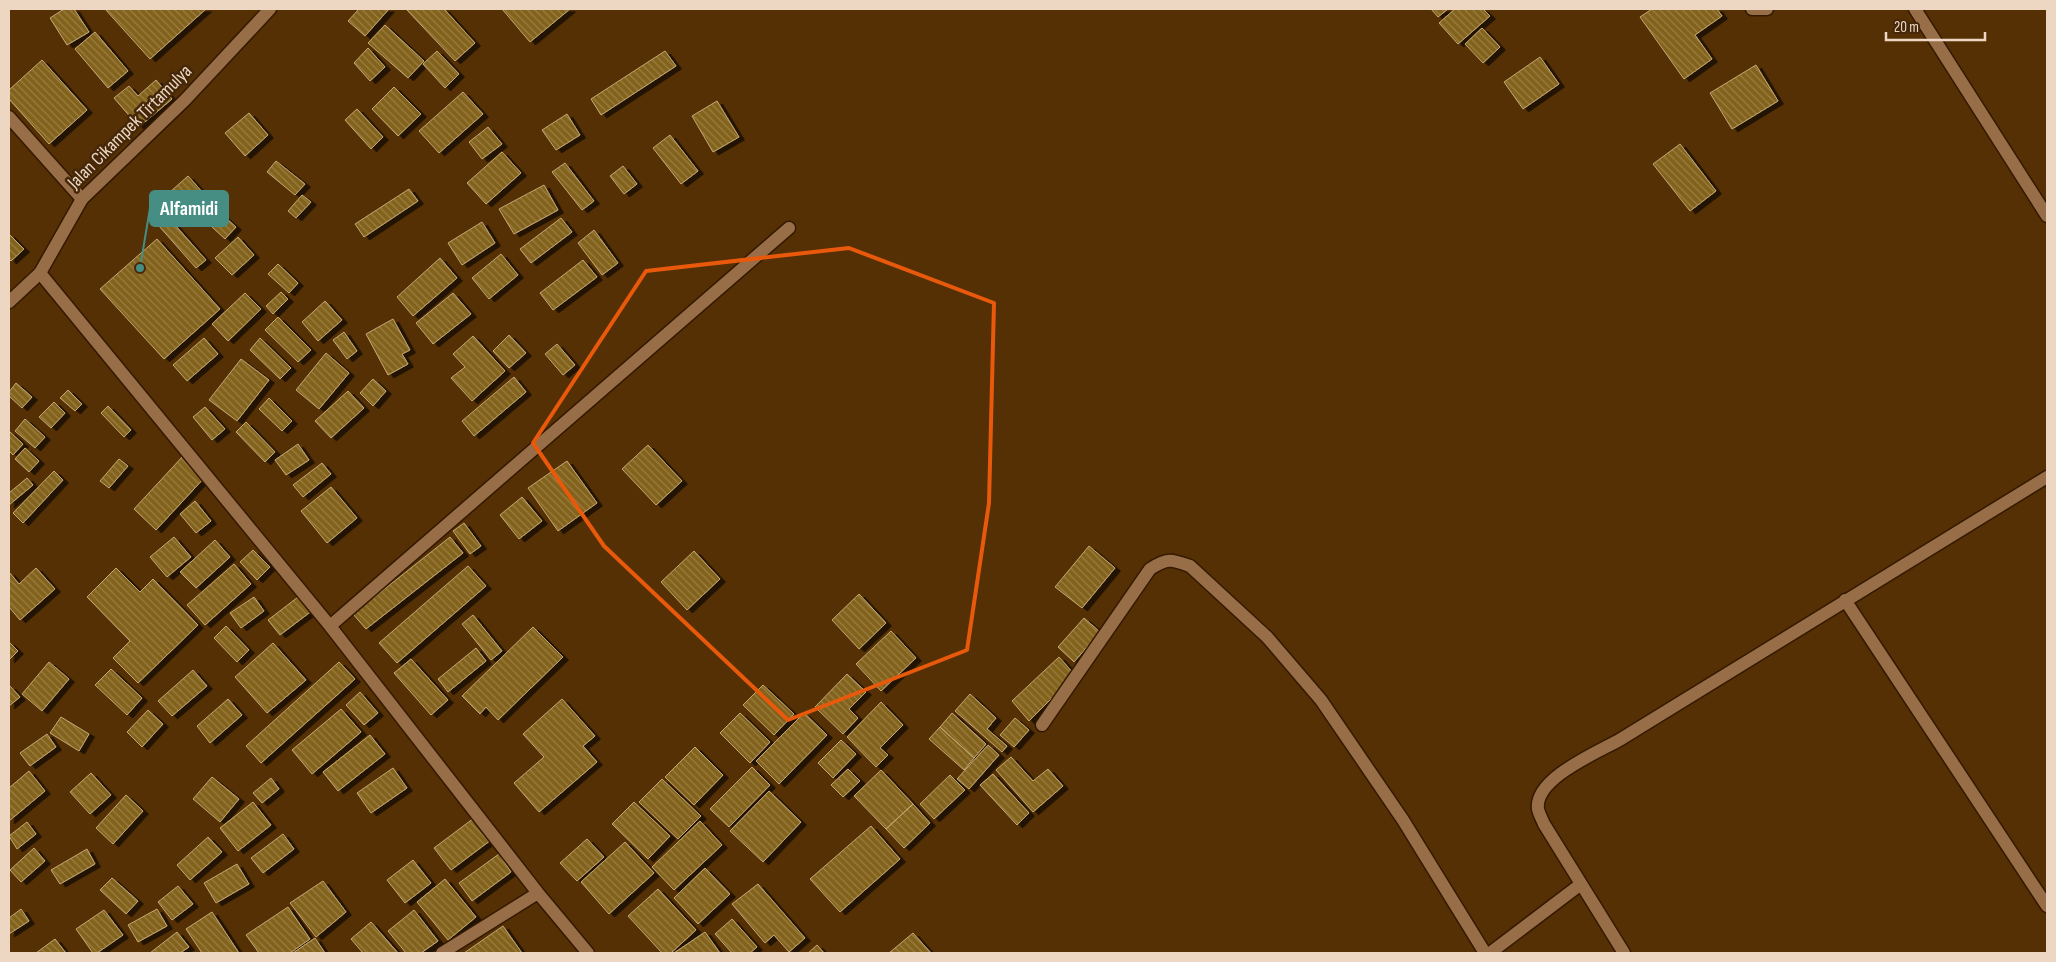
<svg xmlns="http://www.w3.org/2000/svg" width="2056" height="962" viewBox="0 0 2056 962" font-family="'Sofia Sans Condensed',sans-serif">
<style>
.building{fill:url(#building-back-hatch);stroke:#c4a975;filter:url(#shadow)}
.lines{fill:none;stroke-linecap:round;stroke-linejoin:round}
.minor-casing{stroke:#341900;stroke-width:15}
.tertiary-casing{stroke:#341900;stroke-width:15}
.minor{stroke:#976e47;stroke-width:12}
.tertiary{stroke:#976e47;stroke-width:12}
.marked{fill:none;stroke:#e8590c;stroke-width:4;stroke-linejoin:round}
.labels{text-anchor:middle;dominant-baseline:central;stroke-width:5;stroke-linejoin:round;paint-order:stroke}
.street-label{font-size:19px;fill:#edd6c2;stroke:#452809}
.leader{fill:none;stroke:#468e83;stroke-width:2}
.callout-dot{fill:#468e83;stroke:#452809;stroke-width:2}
.callout{fill:#468e83;stroke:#468e83;stroke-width:2}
.callout-label{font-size:20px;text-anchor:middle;font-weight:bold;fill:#fff}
</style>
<defs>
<pattern id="building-back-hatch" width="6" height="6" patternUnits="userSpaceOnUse" patternTransform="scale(1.25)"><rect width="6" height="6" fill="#82621a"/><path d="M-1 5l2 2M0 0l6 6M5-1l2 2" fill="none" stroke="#9a7f44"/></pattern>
<filter id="shadow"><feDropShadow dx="5.5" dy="3" stdDeviation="0" flood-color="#0009"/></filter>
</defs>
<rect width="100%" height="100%" fill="#553004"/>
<!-- building -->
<path class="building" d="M64 9H74L89 32 67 45 50 18Z
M105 9H206L150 59Z
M359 9H389L365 36 348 21Z
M406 9H444L475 43 455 61Z
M502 9H570L530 42Z
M1431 9H1448L1438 17Z
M1455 9H1483L1490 16 1458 44 1439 23Z
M1652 9H1717L1722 16 1695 35 1712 59 1684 79 1640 17Z
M385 25 424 61 408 78 368 43Z
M1482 28 1500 47 1483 63 1465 44Z
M95 32 128 71 108 88 75 49Z
M368 48 385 67 370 81 354 63Z
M437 51 459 74 445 88 423 64Z
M665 51 676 66 601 115 591 99Z
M1540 57 1559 84 1523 109 1504 82Z
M42 60 87 110 49 144 9 99V90Z
M1756 65 1778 101 1732 129 1710 93Z
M156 80 172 99 139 127 114 98 129 86 138 96Z
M394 87 421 114 398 136 372 109Z
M463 92 483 114 439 153 419 131Z
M717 101 739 137 713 152 692 116Z
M357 109 383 137 371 149 345 120Z
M249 113 268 135 245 156 225 133Z
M567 114 580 135 556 150 542 130Z
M488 127 502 144 482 159 469 142Z
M670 135 698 171 681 184 653 148Z
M1680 144 1716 191 1690 211 1653 164Z
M502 152 521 173 486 204 467 183Z
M276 161 305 184 295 195 267 172Z
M565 163 594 201 582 210 552 172Z
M623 166 637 184 624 194 610 176Z
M188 176 205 195 178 219 161 200Z
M544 185 558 210 514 234 499 209Z
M409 189 418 201 364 237 355 224Z
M302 195 311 202 296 218 288 211Z
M207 201 236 227 225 239 197 213Z
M160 208 206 260 196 268 151 217Z
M561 218 572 232 531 263 520 249Z
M482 222 495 243 462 265 448 243Z
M594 230 618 263 602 275 578 243Z
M9 234 24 249 11 261 9 259Z
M238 237 254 255 232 275 215 258Z
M157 239 220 309 164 359 100 289Z
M501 254 518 275 489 299 472 278Z
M440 258 457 278 413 316 397 297Z
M583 260 597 277 553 310 540 293Z
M278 264 298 283 289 293 268 274Z
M281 292 288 299 273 314 266 306Z
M245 293 261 309 228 341 212 324Z
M453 293 471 314 433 344 416 323Z
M325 301 342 320 318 341 302 322Z
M278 317 311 350 298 362 265 330Z
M393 319 410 350 402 354 408 364 388 375 366 334Z
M344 332 357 351 347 359 333 340Z
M509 335 526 353 509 368 493 351Z
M473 336 505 371 472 401 451 378 465 367 453 354Z
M204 338 218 354 187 381 173 365Z
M260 338 291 368 280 379 250 350Z
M557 344 575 365 563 375 545 354Z
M326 353 349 373 319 409 296 390Z
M241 359 269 380 237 421 209 400Z
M514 377 526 392 474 436 462 421Z
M373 379 386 391 373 406 360 393Z
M16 383 32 397 22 408 9 396V392Z
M68 390 82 404 75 411 60 398Z
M348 391 364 408 331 438 315 421Z
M269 398 292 421 282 431 259 409Z
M54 402 65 413 51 428 39 417Z
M108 406 131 430 124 437 101 413Z
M205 407 225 429 212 440 193 417Z
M25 419 45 437 35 448 15 431Z
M246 422 275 452 265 462 236 432Z
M9 431 23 444 13 455 9 451Z
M298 444 309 460 286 475 275 460Z
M648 445 682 481 656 505 622 469Z
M25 448 39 461 29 472 15 459Z
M184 455 206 476 156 530 134 509Z
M119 459 128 466 109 488 100 481Z
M567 461 597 503 558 531 528 488Z
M322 463 331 474 303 497 293 485Z
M54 471 63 480 23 523 13 513Z
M27 478 33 485 9 505V493Z
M331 487 357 518 327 543 301 511Z
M522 497 542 521 519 539 500 515Z
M195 501 211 521 196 533 180 514Z
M464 523 481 546 470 554 453 531Z
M174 537 191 557 167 577 150 557Z
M450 537 463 553 366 629 353 614Z
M215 540 230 557 196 588 180 572Z
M1089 546 1115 568 1082 608 1055 587Z
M253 550 270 567 257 580 240 562Z
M694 551 720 579 687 610 661 582Z
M234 564 251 584 205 625 187 605Z
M468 566 486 586 397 663 379 643Z
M36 568 55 589 20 620 9 607V572L19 584Z
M116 568 140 592 153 579 198 625 138 683 113 658 130 641 87 597Z
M302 594 313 610 280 635 268 620Z
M859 594 886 623 859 649 832 620Z
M254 597 264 611 241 628 230 613Z
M473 615 502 651 491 660 462 624Z
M1084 618 1100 632 1074 662 1058 647Z
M226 626 249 650 237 662 214 638Z
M533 627 563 657 498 720 486 707 480 714 462 696Z
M891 631 916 658 881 691 856 664Z
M9 642 18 651 9 660Z
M273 643 306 680 267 713 235 677Z
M476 648 486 661 448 692 438 679Z
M1059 657 1075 675 1029 721 1012 701Z
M411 659 448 700 431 715 394 673Z
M49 662 69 679 42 711 22 694Z
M339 662 355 679 261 763 246 746Z
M111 669 142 698 127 715 95 685Z
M193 670 207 686 172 716 158 701Z
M847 674 866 692 849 709 858 718 843 734 815 707Z
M763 685 794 714 774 735 743 705Z
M10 686 20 697 9 706V687Z
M360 692 378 713 364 725 346 705Z
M970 694 996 718 987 729 1007 746 1002 752 955 711Z
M228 699 242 715 210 743 197 726Z
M562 699 595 736 583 746 597 762 539 812 514 783 544 757 523 734Z
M881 702 903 725 880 748 888 755 876 767 847 737Z
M341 709 361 732 312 774 292 750Z
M148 710 163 724 142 747 127 732Z
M740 713 770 742 750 763 720 733Z
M804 713 827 735 779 784 756 761Z
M952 713 986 744 974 758 940 727Z
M61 717 89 734 79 751 50 733Z
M1015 718 1029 730 1014 747 1000 735Z
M940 727 974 758 964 770 929 739Z
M47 734 56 747 30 766 20 753Z
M370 735 385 754 338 791 323 772Z
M841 740 856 754 833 778 818 763Z
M988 745 999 755 969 789 957 779Z
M695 747 723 775 694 805 665 777Z
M1011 757 1033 781 1048 769 1063 786 1033 812 996 770Z
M752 767 770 785 729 827 710 809Z
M393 768 407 788 371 813 357 793Z
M848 769 860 781 843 797 831 785Z
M881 770 913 804 886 829 854 796Z
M29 771 45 791 9 821V788Z
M91 773 111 795 90 814 70 792Z
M993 774 1029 813 1017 825 980 785Z
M950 775 965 790 934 819 920 804Z
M212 777 239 799 220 822 193 799Z
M271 778 279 789 262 803 253 793Z
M662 779 701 816 678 839 639 802Z
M769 791 801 822 763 862 730 831Z
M126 795 143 811 113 844 96 828Z
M253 802 271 825 238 851 220 828Z
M634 802 670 836 648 859 612 824Z
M913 804 930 823 904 848 886 829Z
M474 818 491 840 451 870 434 848Z
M700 821 722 845 674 890 652 867Z
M27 822 36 834 17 849 9 836Z
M871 826 900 859 840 912 810 879Z
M283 834 294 849 263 873 251 858Z
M208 837 222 852 190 880 177 865Z
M587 839 604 857 577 881 560 863Z
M625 842 654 873 609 914 581 882Z
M34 848 45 861 21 882 10 870Z
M87 849 95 864 60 884 51 870Z
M499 854 511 872 472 901 459 883Z
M413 860 431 883 405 903 387 880Z
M237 864 249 884 216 903 204 883Z
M705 868 730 894 698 924 674 898Z
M112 878 138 901 126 914 100 890Z
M445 879 476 917 448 940 417 902Z
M323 881 346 912 316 937 290 903Z
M758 884 805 938 789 952 774 935 765 943 732 904Z
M178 886 193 904 172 920 158 902Z
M658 889 696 930 671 953H662L628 916Z
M288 907 310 939 290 953H259L246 935Z
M21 909 29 921 9 934V918Z
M157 909 167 926 138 942 128 925Z
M104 910 123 935 97 953H93L76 929Z
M414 910 438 941 421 953H406L388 931Z
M212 912 239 953H202L186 929Z
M732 919 757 947 750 953H732L715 934Z
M371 922 398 953H363L351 939Z
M503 926 522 953H464Z
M177 932 189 947 180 953H150Z
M705 932 720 953H674Z
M913 933 931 953H889Z
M315 938 325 953H293Z
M55 939 66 953H36Z
M817 945 824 953H808Z"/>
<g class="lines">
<defs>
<path id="minor" d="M1752 9H1767
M1915 9 2047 216
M9 117 82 199
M40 273 330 626 538 893 588 953
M1845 600 2047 906
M330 626 789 228
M1042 725 1150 569C1167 558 1171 559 1190 566L1267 637 1321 700 1403 820 1485 953
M442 953 538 893
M1490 953 1581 884
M1624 953 1544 824C1542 819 1539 814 1538 809 1534 778 1599 752 1621 739L2047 477"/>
<path id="tertiary" d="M9 302 40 273 82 199 185 100 270 9"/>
</defs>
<!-- minor casing -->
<use href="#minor" class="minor-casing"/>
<!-- tertiary casing -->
<use href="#tertiary" class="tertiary-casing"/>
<!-- minor -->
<use href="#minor" class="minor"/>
<!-- tertiary -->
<use href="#tertiary" class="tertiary"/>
</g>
<!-- marked area -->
<path class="marked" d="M849 248 994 303 989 503 967 650 788 720 604 546 533 443 646 271Z"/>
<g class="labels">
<!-- street labels -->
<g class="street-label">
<text transform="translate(130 127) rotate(-45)">Jalan Cikampek Tirtamulya</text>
</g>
</g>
<!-- callouts -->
<path class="leader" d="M140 268L150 208"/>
<circle class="callout-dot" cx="140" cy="268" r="5"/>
<rect class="callout" x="150" y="191" width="78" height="35" rx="5"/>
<g class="callout-label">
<text x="189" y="215">Alfamidi</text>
</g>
<!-- border -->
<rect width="2056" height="962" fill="none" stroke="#edd6c2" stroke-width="20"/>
<!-- scale -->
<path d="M1886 32v8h99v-8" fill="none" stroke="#edd6c2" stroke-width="2.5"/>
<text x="1894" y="32" font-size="15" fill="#edd6c2" stroke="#452809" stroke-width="4" paint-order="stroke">20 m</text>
</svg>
